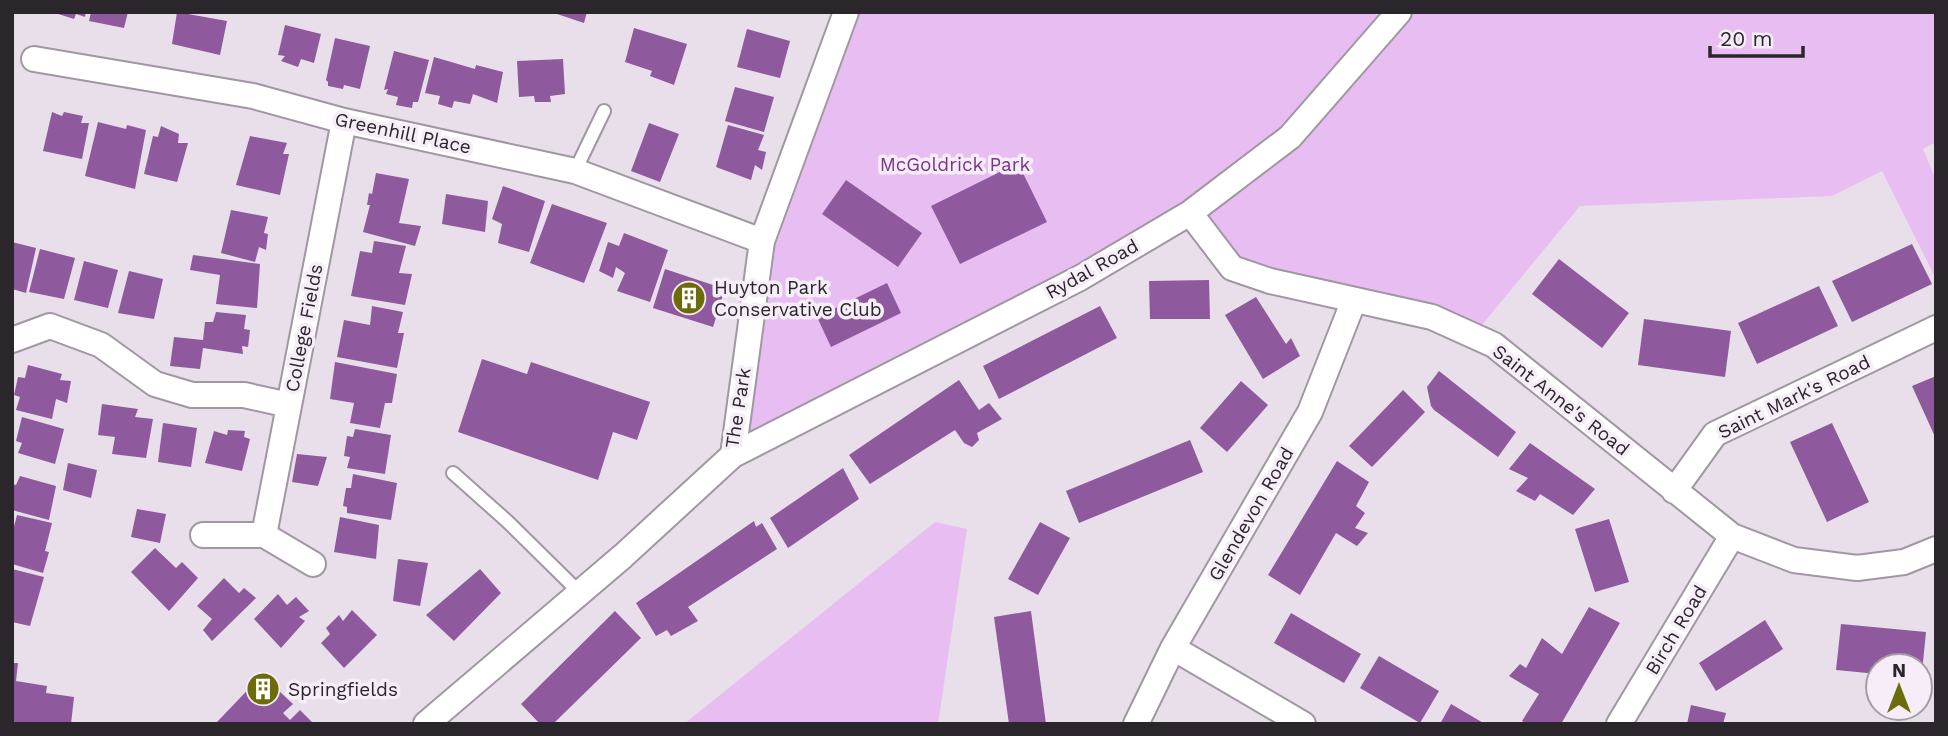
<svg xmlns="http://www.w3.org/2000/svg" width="1948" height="736" viewBox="0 0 1948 736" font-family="'Work Sans',sans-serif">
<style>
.green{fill:#e8bef2}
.building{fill:#8f599d}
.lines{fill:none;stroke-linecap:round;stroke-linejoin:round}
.lane-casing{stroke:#a097a2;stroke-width:16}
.street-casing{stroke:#a097a2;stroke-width:28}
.lane{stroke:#fff;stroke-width:12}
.street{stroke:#fff;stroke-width:24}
.labels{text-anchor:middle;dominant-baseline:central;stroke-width:7;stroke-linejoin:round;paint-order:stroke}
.street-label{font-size:19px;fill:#2a262b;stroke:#f6edf8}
.park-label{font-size:19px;fill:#79348a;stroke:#f6edf8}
.poi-label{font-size:19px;fill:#2a262b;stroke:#f6edf8;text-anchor:start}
</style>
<rect width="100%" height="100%" fill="#e9dfeb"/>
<!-- green -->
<path class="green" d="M846 12H1936V142L1923 149 1936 180V279L1882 171 1832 196 1580 206 1482 325 1354 300 1232 268 1190 213 733 455 762 241Z
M935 522 967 529 938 724H684Z"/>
<!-- building -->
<path class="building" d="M52 12H86L85 17 76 14 74 19Z
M91 12H128L124 28 89 21Z
M177 12 227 21 220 55 172 44Z
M551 12H587L584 23Z
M285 25 321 34 314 63 301 59 298 67 281 61 285 56 278 55Z
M634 28 687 44 674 85 650 76 652 71 625 62Z
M747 29 790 41 780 78 737 67Z
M335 38 370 46 360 89 344 85 343 89 328 86V82L326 80Z
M394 51 429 60 418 102H413L412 108 396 105 398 97 386 94 388 89 384 90Z
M434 57 475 69 476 65 503 72 497 103 473 94 470 104 454 101 452 108 438 104 440 96 425 93Z
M563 59 565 94 550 96 551 102H535L534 96 519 97 517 61Z
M735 87 774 97 764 132 725 121Z
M52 112 62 116 64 112 83 116 81 123H89L82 159 43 151Z
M98 122 126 129 127 125 146 130 135 189 85 176Z
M649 123 679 134 660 182 631 171Z
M728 125 764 135 758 150 766 152 762 170 755 165 751 180 716 167Z
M161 126 179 134 178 143H188L177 182 144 174 153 136 158 137Z
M250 136 287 143 283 154H289L280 195 236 185Z
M1018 163 1047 222 960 264 931 206Z
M376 173 409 179 399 223 421 226 415 246 363 232 370 205H367L369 193 372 194Z
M846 180 922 233 898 267 822 214Z
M503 186 545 201 529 252 498 243 502 224 492 219Z
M446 194 488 201 485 232 442 224Z
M552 204 607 223 584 283 530 263Z
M231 210 268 217 264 233 268 234 266 250 259 247 255 262 221 253Z
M624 233 668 250 650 302 617 291 625 273 616 267 613 278 599 271 608 242 619 246Z
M374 241 406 246 399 273 412 274 405 305 351 296 360 251 372 253Z
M12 242 36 248 26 293 12 289Z
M1912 244 1932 284 1852 322 1832 281Z
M40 249 75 258 64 299 29 292Z
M193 255 260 264 257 308 216 304 220 275 190 270Z
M1559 259 1629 313 1602 348 1532 294Z
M84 261 118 270 108 308 74 300Z
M665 269 725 289 713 327 653 308Z
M129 271 163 279 154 319 118 313Z
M1209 280 1210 319H1150L1149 281Z
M887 283 901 313 831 347 817 317Z
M1819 286 1838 326 1757 364 1738 323Z
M1256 297 1286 344 1291 338 1300 356 1263 379 1225 315Z
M372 306 403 312 398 333H404L397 368 337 357 344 320 370 325Z
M1100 306 1117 338 999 399 983 366Z
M216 312 246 315 244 329 250 330 248 347 242 346 243 354 203 348 200 369 170 366 174 337 203 340 205 322H213Z
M1644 319 1731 331 1725 377 1638 365Z
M482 359 527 374 531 362 650 402 637 440 613 432 598 480 458 432Z
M335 362 397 374 392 403H385L380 428 350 423 354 403 330 399Z
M28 365 62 374 60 380 71 381 67 403 56 399 52 419 16 410 20 397 14 395 18 377 25 378Z
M1439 371 1516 432 1498 457 1434 410 1431 406 1427 387Z
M1936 376V439L1912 386Z
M959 380 979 410 989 403 1002 419 977 433 979 440 972 447 964 443 955 430 870 484 849 455Z
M1241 381 1268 405 1227 452 1200 428Z
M1403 390 1425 412 1372 467 1349 446Z
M102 404 138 409 135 417 153 419 146 458 112 454 115 437 98 435Z
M22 417 64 429 55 464 18 453 22 443 16 441Z
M163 423 197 428 191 467 158 462Z
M1832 423 1869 502 1827 522 1790 442Z
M355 429 391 435 385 474 347 468 350 457 344 456 347 436 353 437Z
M228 430 245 431 244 437 250 439 242 471 205 463 214 431 227 435Z
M1190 440 1203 472 1079 523 1066 491Z
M1530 443 1595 489 1573 515 1540 494 1535 501 1516 491 1528 478 1509 469Z
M297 454 327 457 318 486 292 482Z
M1337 461 1369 482 1356 506 1365 513 1355 528 1368 533 1357 546 1336 533 1300 595 1268 575Z
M68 463 97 470 91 498 63 490Z
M843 468 859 499 788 548 770 518Z
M353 474 397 483 391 520 347 513V507L343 506 346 488H351Z
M20 476 56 486 49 520 12 510V484L16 485Z
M137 509 166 514 160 543 131 537Z
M17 515 52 523 45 551 49 552 43 573 12 564V542L14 534H12Z
M340 517 379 525 376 559 334 552Z
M1609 519 1629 582 1595 592 1575 529Z
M754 521 756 527 762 523 777 549 688 607 698 621 671 636 667 630 656 636 636 603Z
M1040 522 1070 538 1038 595 1008 579Z
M155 548 176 568 182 562 198 578 169 611 131 572Z
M398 559 428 563 420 606 393 601Z
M12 569 44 577 30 626 12 622Z
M480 569 501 593 454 641 426 615Z
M224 578 239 593 244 588 256 598 212 641 203 630 212 619 197 606Z
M278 594 287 605 296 597 309 611 299 617 305 621 281 648 254 619Z
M1589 607 1620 623 1561 724H1527L1522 721 1539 694 1509 676 1520 664 1526 668 1542 638 1562 654Z
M352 610 377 635 344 668 321 643 330 634 326 628 339 615 343 621Z
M615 611 641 638 553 724H540L521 704Z
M1031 611 1046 724H1009L994 617Z
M1291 613 1361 654 1344 683 1274 643Z
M1765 620 1783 649 1716 691 1699 663Z
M1841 624 1926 632 1922 672H1920V666H1878V674L1836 670Z
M1379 656 1439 691 1420 723 1360 688Z
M12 663H18L16 681 47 686 46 693 74 697 71 724H12Z
M262 675 293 704 283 713 290 720 300 710 314 724H219L217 722Z
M1451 704 1480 721 1485 724H1440Z
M1691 705 1726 713 1723 724H1687Z"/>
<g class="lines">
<defs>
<path id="lane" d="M575 171 604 111
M453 473 508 522 580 593"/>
<path id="street" d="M34 59 253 96 344 121 575 171 762 241
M1190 213 1232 268 1270 281 1432 317 1494 345 1732 536 1794 560 1857 568 1904 562 1936 549
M12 340 50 326 101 345 155 384 192 395H244L289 405
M733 455 762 241 846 12
M1674 491 1715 434 1936 328
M203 535H264L313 564
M264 535 344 121
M1173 648 1303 724
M426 724 623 556 733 455 1080 278 1190 213 1290 137 1399 12
M1136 724 1173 648 1310 412 1354 300
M1619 724 1732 536"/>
</defs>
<!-- lane casing -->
<use href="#lane" class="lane-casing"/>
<!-- street casing -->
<use href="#street" class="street-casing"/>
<!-- lane -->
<use href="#lane" class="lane"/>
<!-- street -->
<use href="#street" class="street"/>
</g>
<!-- icons -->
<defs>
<symbol id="building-disc" viewBox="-11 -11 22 22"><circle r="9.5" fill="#6c6c0b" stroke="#f6edf8"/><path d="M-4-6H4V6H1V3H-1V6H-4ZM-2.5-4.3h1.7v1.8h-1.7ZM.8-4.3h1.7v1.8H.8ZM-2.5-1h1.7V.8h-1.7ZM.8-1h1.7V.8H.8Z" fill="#fff"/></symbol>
</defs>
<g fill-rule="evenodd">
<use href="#building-disc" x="670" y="279" width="38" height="38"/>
<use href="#building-disc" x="244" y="670" width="38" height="38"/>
</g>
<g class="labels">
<!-- street labels -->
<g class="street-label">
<text transform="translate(403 133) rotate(12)">Greenhill Place</text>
<text transform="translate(1092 269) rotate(-29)">Rydal Road</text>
<text transform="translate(304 328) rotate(-79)">College Fields</text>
<text transform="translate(1794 397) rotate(-26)">Saint Mark's Road</text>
<text transform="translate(1561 400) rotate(38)">Saint Anne's Road</text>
<text transform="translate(738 408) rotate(-81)">The Park</text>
<text transform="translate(1251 514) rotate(-60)">Glendevon Road</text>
<text transform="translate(1676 630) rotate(-59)">Birch Road</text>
</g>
<!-- park labels -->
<g class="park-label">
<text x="955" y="164">McGoldrick Park</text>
</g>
<!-- poi labels -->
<g class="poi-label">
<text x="714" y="287">Huyton Park<tspan x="714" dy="22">Conservative Club</tspan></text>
<text x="288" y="689">Springfields</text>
</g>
</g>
<!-- border -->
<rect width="1948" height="736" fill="none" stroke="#2a262b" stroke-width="28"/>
<!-- north arrow -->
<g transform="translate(1899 687)"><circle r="33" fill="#f6edf8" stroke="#a49da6" stroke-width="2"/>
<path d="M0-5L12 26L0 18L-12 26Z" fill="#6c6c0b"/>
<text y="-10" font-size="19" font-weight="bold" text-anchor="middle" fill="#2a262b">N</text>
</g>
<!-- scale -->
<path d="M1710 46v10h93v-10" fill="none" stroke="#2a262b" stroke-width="3.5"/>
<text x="1720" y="46" font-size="21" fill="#2a262b" stroke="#f6edf8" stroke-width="5" paint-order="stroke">20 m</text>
</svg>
